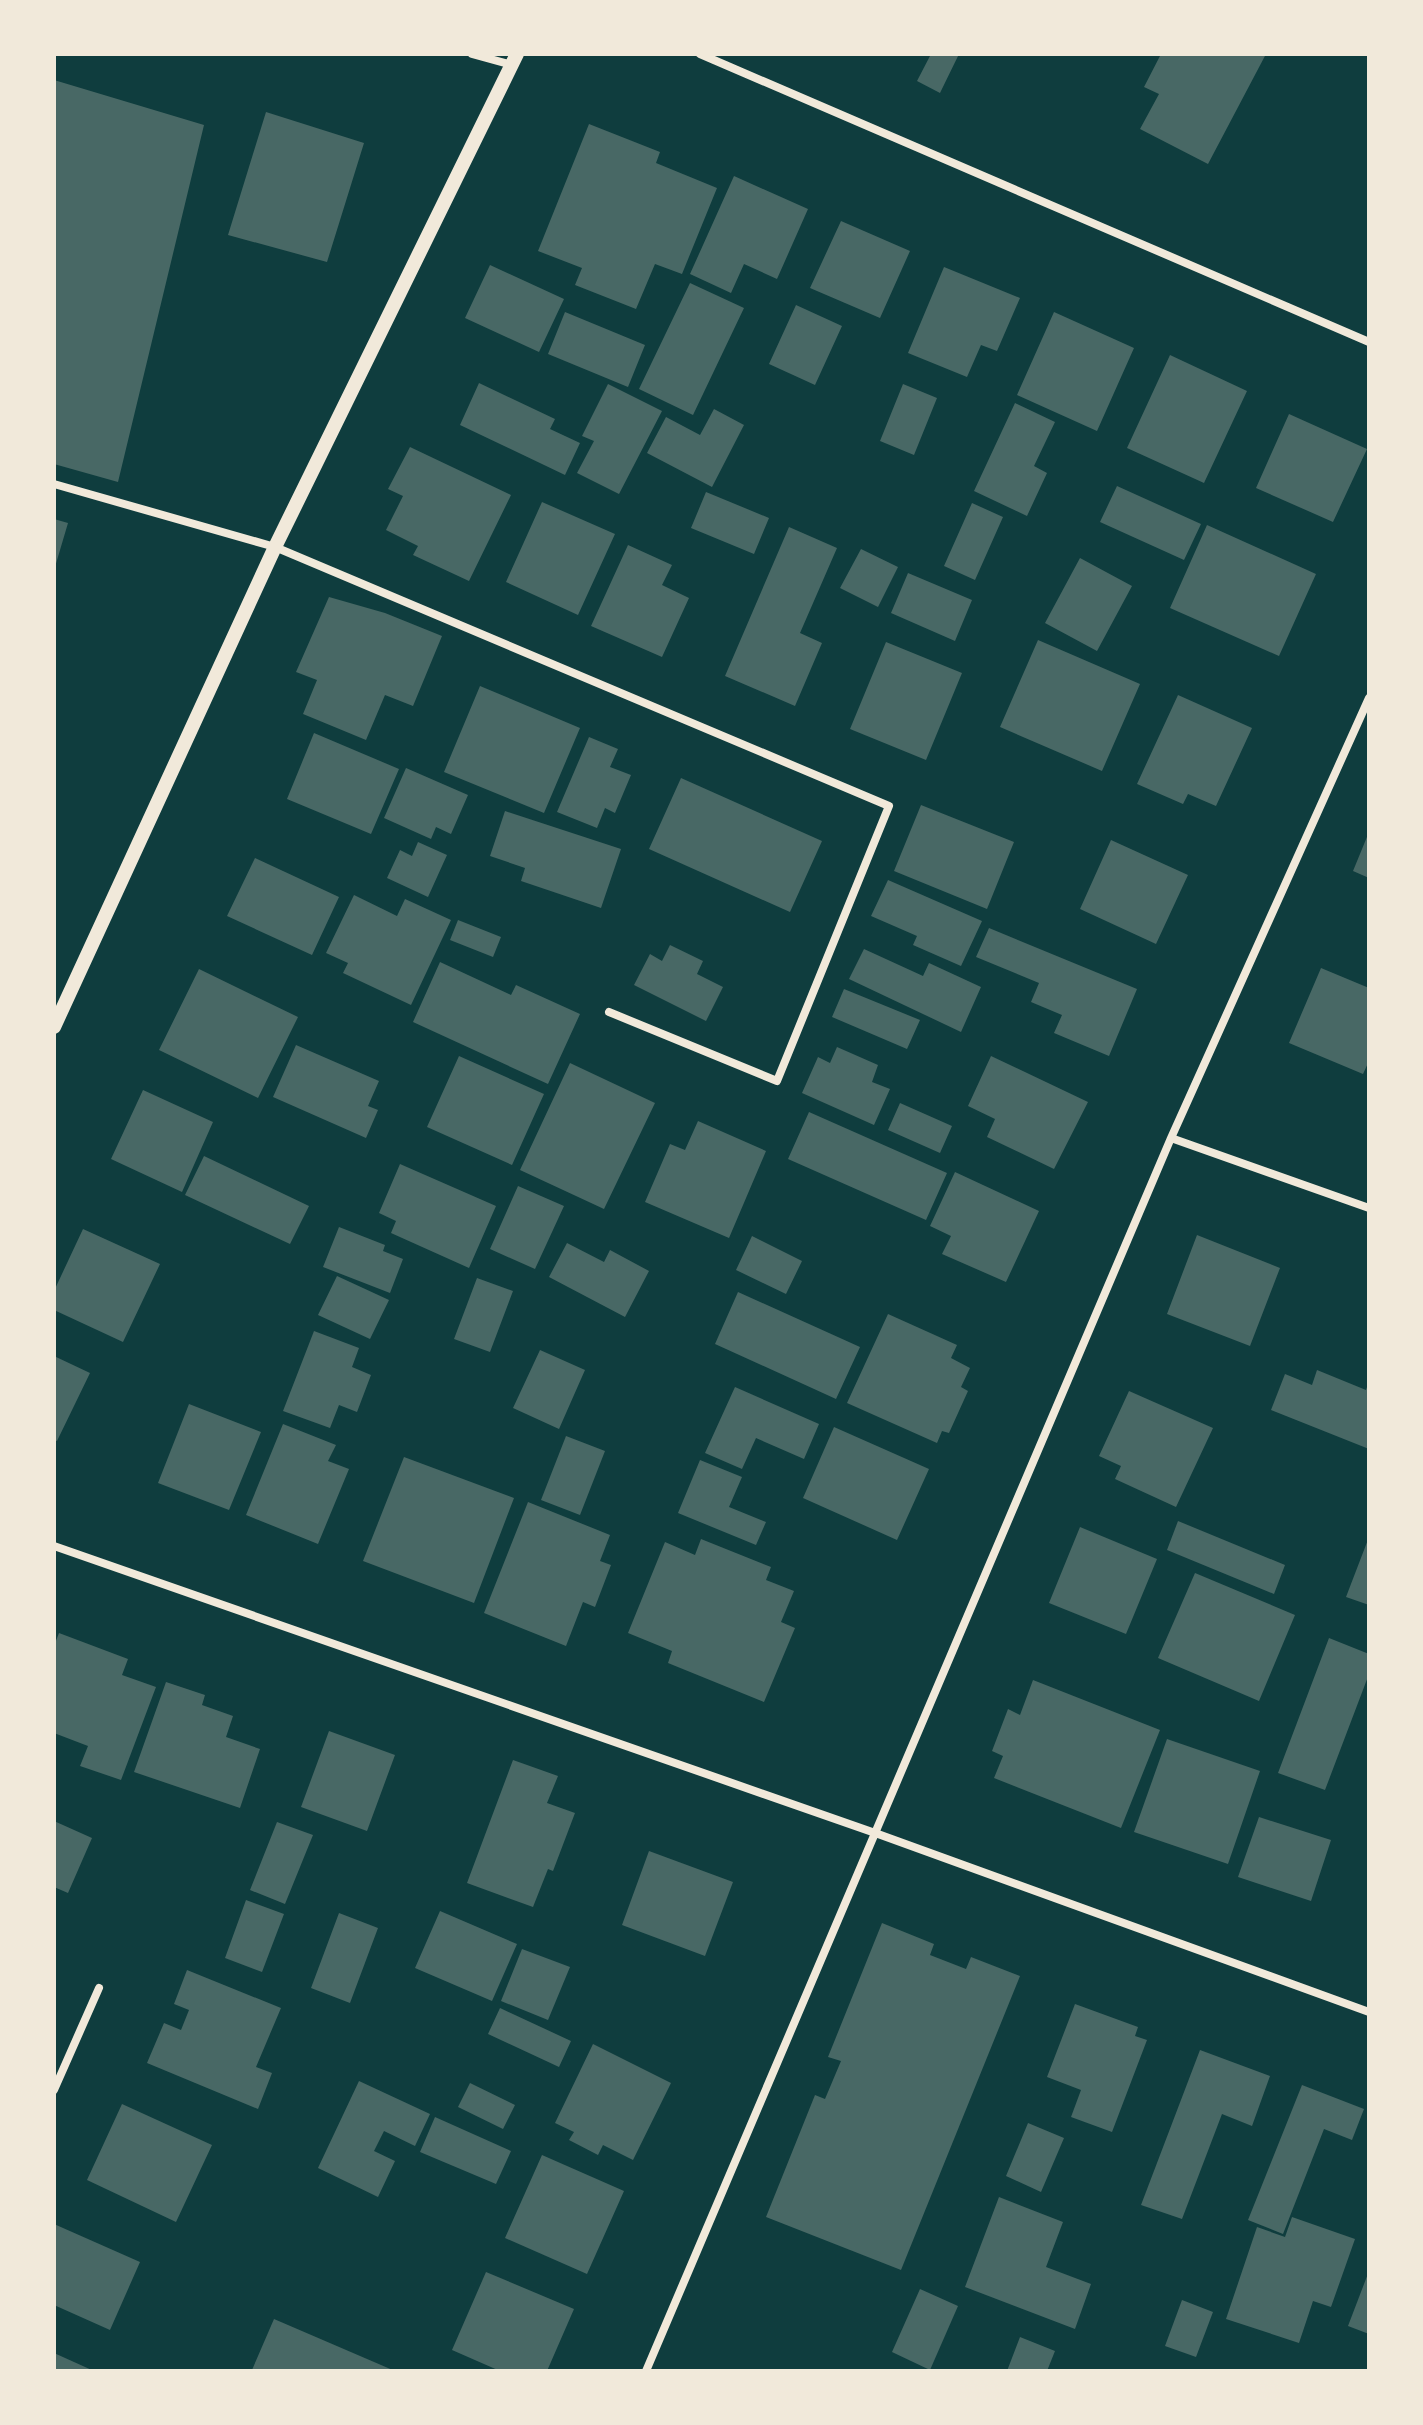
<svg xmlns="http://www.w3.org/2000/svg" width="1423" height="2425" viewBox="0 0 1423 2425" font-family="Overpass,sans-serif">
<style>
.building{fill:#486865}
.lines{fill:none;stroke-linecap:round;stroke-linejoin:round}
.minor{stroke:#f1e9da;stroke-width:8}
.tertiary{stroke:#f1e9da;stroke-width:14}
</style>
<rect width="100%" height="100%" fill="#0f3d3e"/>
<!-- building -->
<path class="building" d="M931 54H959L940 93 917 81Z
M1161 54H1266L1208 164 1140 129 1159 94 1144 87Z
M54 80 204 125 118 482 54 464Z
M266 112 364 143 327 262 228 235Z
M589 124 660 152 656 163 717 188 682 274 655 264 636 309 575 285 582 268 538 251Z
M734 176 808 209 777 279 744 264 731 293 690 274Z
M841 221 910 251 880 318 810 288Z
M490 265 564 299 539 352 465 318Z
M944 267 1020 298 997 351 981 345 967 377 908 353Z
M690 283 744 308 693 415 639 389Z
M796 305 842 326 815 385 769 364Z
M565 312 645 345 628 387 548 354Z
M1054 312 1134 348 1097 431 1017 395Z
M1170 355 1247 391 1204 483 1127 448Z
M479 383 555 419 550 429 580 443 565 475 460 425Z
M608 384 662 411 619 494 577 473 594 441 582 436Z
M903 384 937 398 914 455 880 441Z
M1015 403 1055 422 1034 466 1047 473 1027 516 974 491Z
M714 409 744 425 712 487 647 453 666 417 700 435Z
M1289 414 1367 449 1333 522 1256 488Z
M410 447 511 495 469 581 413 555 418 546 386 530 403 496 388 489Z
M1117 486 1201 524 1184 560 1100 522Z
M706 492 769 518 754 554 691 528Z
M542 502 615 534 578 615 506 582Z
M972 503 1003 517 975 580 944 566Z
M54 519 68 523 55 567H54Z
M1207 525 1316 574 1279 656 1170 608Z
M789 527 837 548 800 633 822 643 795 706 725 676Z
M628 545 672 565 662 585 689 598 662 657 591 626Z
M861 549 898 567 878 607 840 588Z
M1080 558 1132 586 1097 651 1045 623Z
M908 573 972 600 955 641 891 613Z
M329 597 385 613 442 636 413 706 385 695 366 740 303 714 317 680 296 672Z
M1038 640 1140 684 1102 771 1000 727Z
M886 642 962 673 926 760 850 729Z
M480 686 580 728 544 813 444 772Z
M1178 695 1252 728 1216 806 1188 794 1183 804 1137 784Z
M314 733 399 769 371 834 287 799Z
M589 737 618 749 610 767 631 775 615 813 605 808 597 828 557 812Z
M406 768 468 795 451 834 436 827 431 839 384 818Z
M681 778 822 841 790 912 649 849Z
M921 805 1014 842 987 909 894 871Z
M505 811 621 849 601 908 521 881 525 868 490 856Z
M1369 832V878L1353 871Z
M1111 840 1188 875 1156 944 1080 909Z
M418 842 447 855 428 897 387 878 400 850 412 856Z
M255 858 339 897 312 955 227 916Z
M888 880 982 921 961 966 913 945 917 936 871 916Z
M354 895 397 916 405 899 451 920 411 1005 343 973 348 963 326 953Z
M458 920 501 937 493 957 450 940Z
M989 928 1137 989 1109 1056 1054 1033 1062 1015 1031 1002 1039 983 976 957Z
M670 945 703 961 697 974 723 987 706 1021 634 985 650 954 662 961Z
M864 949 923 976 929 963 981 987 961 1032 849 979Z
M440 962 511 995 516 985 580 1014 548 1084 413 1022Z
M1321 968 1369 988V1061L1363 1074 1289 1043Z
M199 969 298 1017 258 1098 159 1050Z
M844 989 920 1020 907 1049 832 1017Z
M296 1045 379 1081 368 1106 378 1110 366 1138 273 1097Z
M837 1047 878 1065 872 1082 890 1089 874 1125 802 1093 818 1057 830 1063Z
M459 1056 544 1094 512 1165 427 1127Z
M991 1056 1088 1102 1054 1169 987 1137 995 1119 968 1106Z
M570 1063 655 1103 604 1209 520 1170Z
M143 1090 213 1122 182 1192 111 1159Z
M900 1103 952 1126 940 1153 888 1130Z
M809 1112 947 1173 926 1220 788 1159Z
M698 1121 766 1151 729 1238 645 1202 670 1144 685 1150Z
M204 1156 309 1206 290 1244 185 1195Z
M400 1164 496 1206 469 1268 391 1233 396 1221 379 1213Z
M955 1172 1039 1211 1006 1282 942 1254 951 1236 930 1226Z
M518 1186 564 1206 535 1269 490 1249Z
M339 1227 385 1245 383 1251 403 1259 390 1293 323 1267Z
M83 1229 160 1264 123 1342 54 1310V1291Z
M1197 1235 1280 1268 1250 1346 1167 1314Z
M752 1236 802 1261 786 1294 736 1270Z
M567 1243 604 1262 610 1250 649 1271 625 1317 549 1277Z
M337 1276 389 1300 370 1339 318 1315Z
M477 1278 513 1291 490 1352 454 1339Z
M738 1292 860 1347 836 1399 715 1344Z
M888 1314 957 1345 951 1358 970 1368 961 1387 968 1391 949 1433 942 1431 937 1443 847 1403Z
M314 1331 359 1348 352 1367 371 1375 357 1412 339 1405 330 1428 283 1411Z
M540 1350 585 1370 559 1429 513 1408Z
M54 1356 90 1373 57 1441 54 1440Z
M1317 1370 1366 1390 1369 1381V1449L1271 1410 1285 1374 1312 1385Z
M735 1387 819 1424 804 1459 756 1438 742 1469 705 1453Z
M1129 1391 1213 1428 1176 1507 1115 1479 1121 1466 1099 1456Z
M189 1404 261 1432 229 1510 158 1483Z
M283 1424 336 1445 328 1461 349 1469 318 1544 246 1515Z
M834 1427 929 1469 897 1540 803 1498Z
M566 1436 605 1451 580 1515 541 1500Z
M404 1457 514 1498 474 1603 363 1561Z
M700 1460 742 1477 729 1507 766 1522 756 1545 678 1513Z
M528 1502 610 1535 600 1561 611 1565 595 1607 583 1602 566 1646 484 1613Z
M1178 1521 1285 1565 1274 1594 1167 1550Z
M1080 1527 1157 1559 1126 1634 1049 1603Z
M1369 1537V1605L1346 1597Z
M701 1539 771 1567 766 1580 794 1591 781 1622 795 1628 764 1702 668 1663 672 1651 628 1633 665 1542 695 1555Z
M1195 1573 1295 1615 1259 1701 1158 1658Z
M59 1633 128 1659 122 1675 156 1687 121 1780 80 1766 88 1746 54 1733V1646Z
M1329 1638 1369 1654V1674L1325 1790 1278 1773Z
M1033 1680 1160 1730 1121 1828 994 1778 1003 1756 992 1751 1008 1709 1020 1715Z
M166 1682 205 1695 202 1705 233 1716 226 1737 260 1749 240 1808 134 1772Z
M329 1731 395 1755 367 1831 301 1807Z
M1167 1739 1260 1771 1228 1864 1134 1832Z
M513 1760 558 1776 547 1803 575 1813 553 1871 548 1869 533 1907 467 1883Z
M1259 1817 1331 1840 1311 1901 1238 1877Z
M54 1821 92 1838 68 1893 54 1887Z
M277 1822 313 1835 285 1904 250 1890Z
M649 1851 733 1882 705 1956 622 1925Z
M246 1900 284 1914 262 1972 225 1958Z
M440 1911 517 1944 492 2001 415 1968Z
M339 1913 378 1928 350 2003 311 1988Z
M882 1923 934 1944 930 1955 966 1969 971 1957 1020 1976 901 2270 766 2217 815 2095 825 2099 841 2061 828 2057Z
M522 1949 570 1967 548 2020 501 2001Z
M187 1970 281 2008 256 2067 272 2073 258 2109 147 2063 164 2023 181 2030 189 2010 174 2004Z
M1075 2004 1138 2027 1135 2036 1147 2040 1112 2132 1071 2117 1081 2090 1047 2077Z
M500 2008 571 2041 559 2067 488 2034Z
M593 2044 671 2083 633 2160 603 2145 598 2155 569 2140 574 2132 555 2123Z
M1200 2050 1270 2076 1252 2126 1222 2114 1182 2219 1141 2205Z
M359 2081 430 2114 415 2146 384 2131 374 2151 395 2161 378 2197 318 2168Z
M470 2083 515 2105 503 2129 458 2107Z
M1302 2085 1364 2109 1352 2140 1324 2129 1283 2234 1248 2220Z
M122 2104 212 2145 176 2222 87 2180Z
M435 2117 511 2151 496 2184 420 2152Z
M1028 2123 1064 2138 1041 2192 1006 2176Z
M542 2155 624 2191 587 2274 505 2238Z
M999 2197 1063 2222 1046 2267 1091 2284 1075 2329 965 2287Z
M1292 2217 1355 2239 1331 2307 1313 2301 1299 2343 1226 2319 1257 2227 1285 2237Z
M54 2224 140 2262 110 2330 54 2305Z
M1369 2271V2334L1348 2326Z
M486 2272 574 2309 547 2371H500L452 2350Z
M920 2289 958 2306 930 2370 892 2352Z
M1182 2300 1213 2312 1196 2357 1165 2346Z
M274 2319 395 2371 252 2370Z
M1020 2337 1055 2351 1047 2371H1007Z
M54 2353 94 2371H54Z"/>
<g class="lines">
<!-- minor -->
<path class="minor" d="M472 54 512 65
M700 54 1369 342
M54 484 275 547 889 806 777 1081 609 1012
M1171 1138 1369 1208
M54 1546 878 1834 1369 2012
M54 2090 99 1988
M646 2371 1171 1138 1369 698"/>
<!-- tertiary -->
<path class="tertiary" d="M54 1027 275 547 517 54"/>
</g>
<!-- border -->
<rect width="1423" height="2425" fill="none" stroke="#f1e9da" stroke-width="112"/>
</svg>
